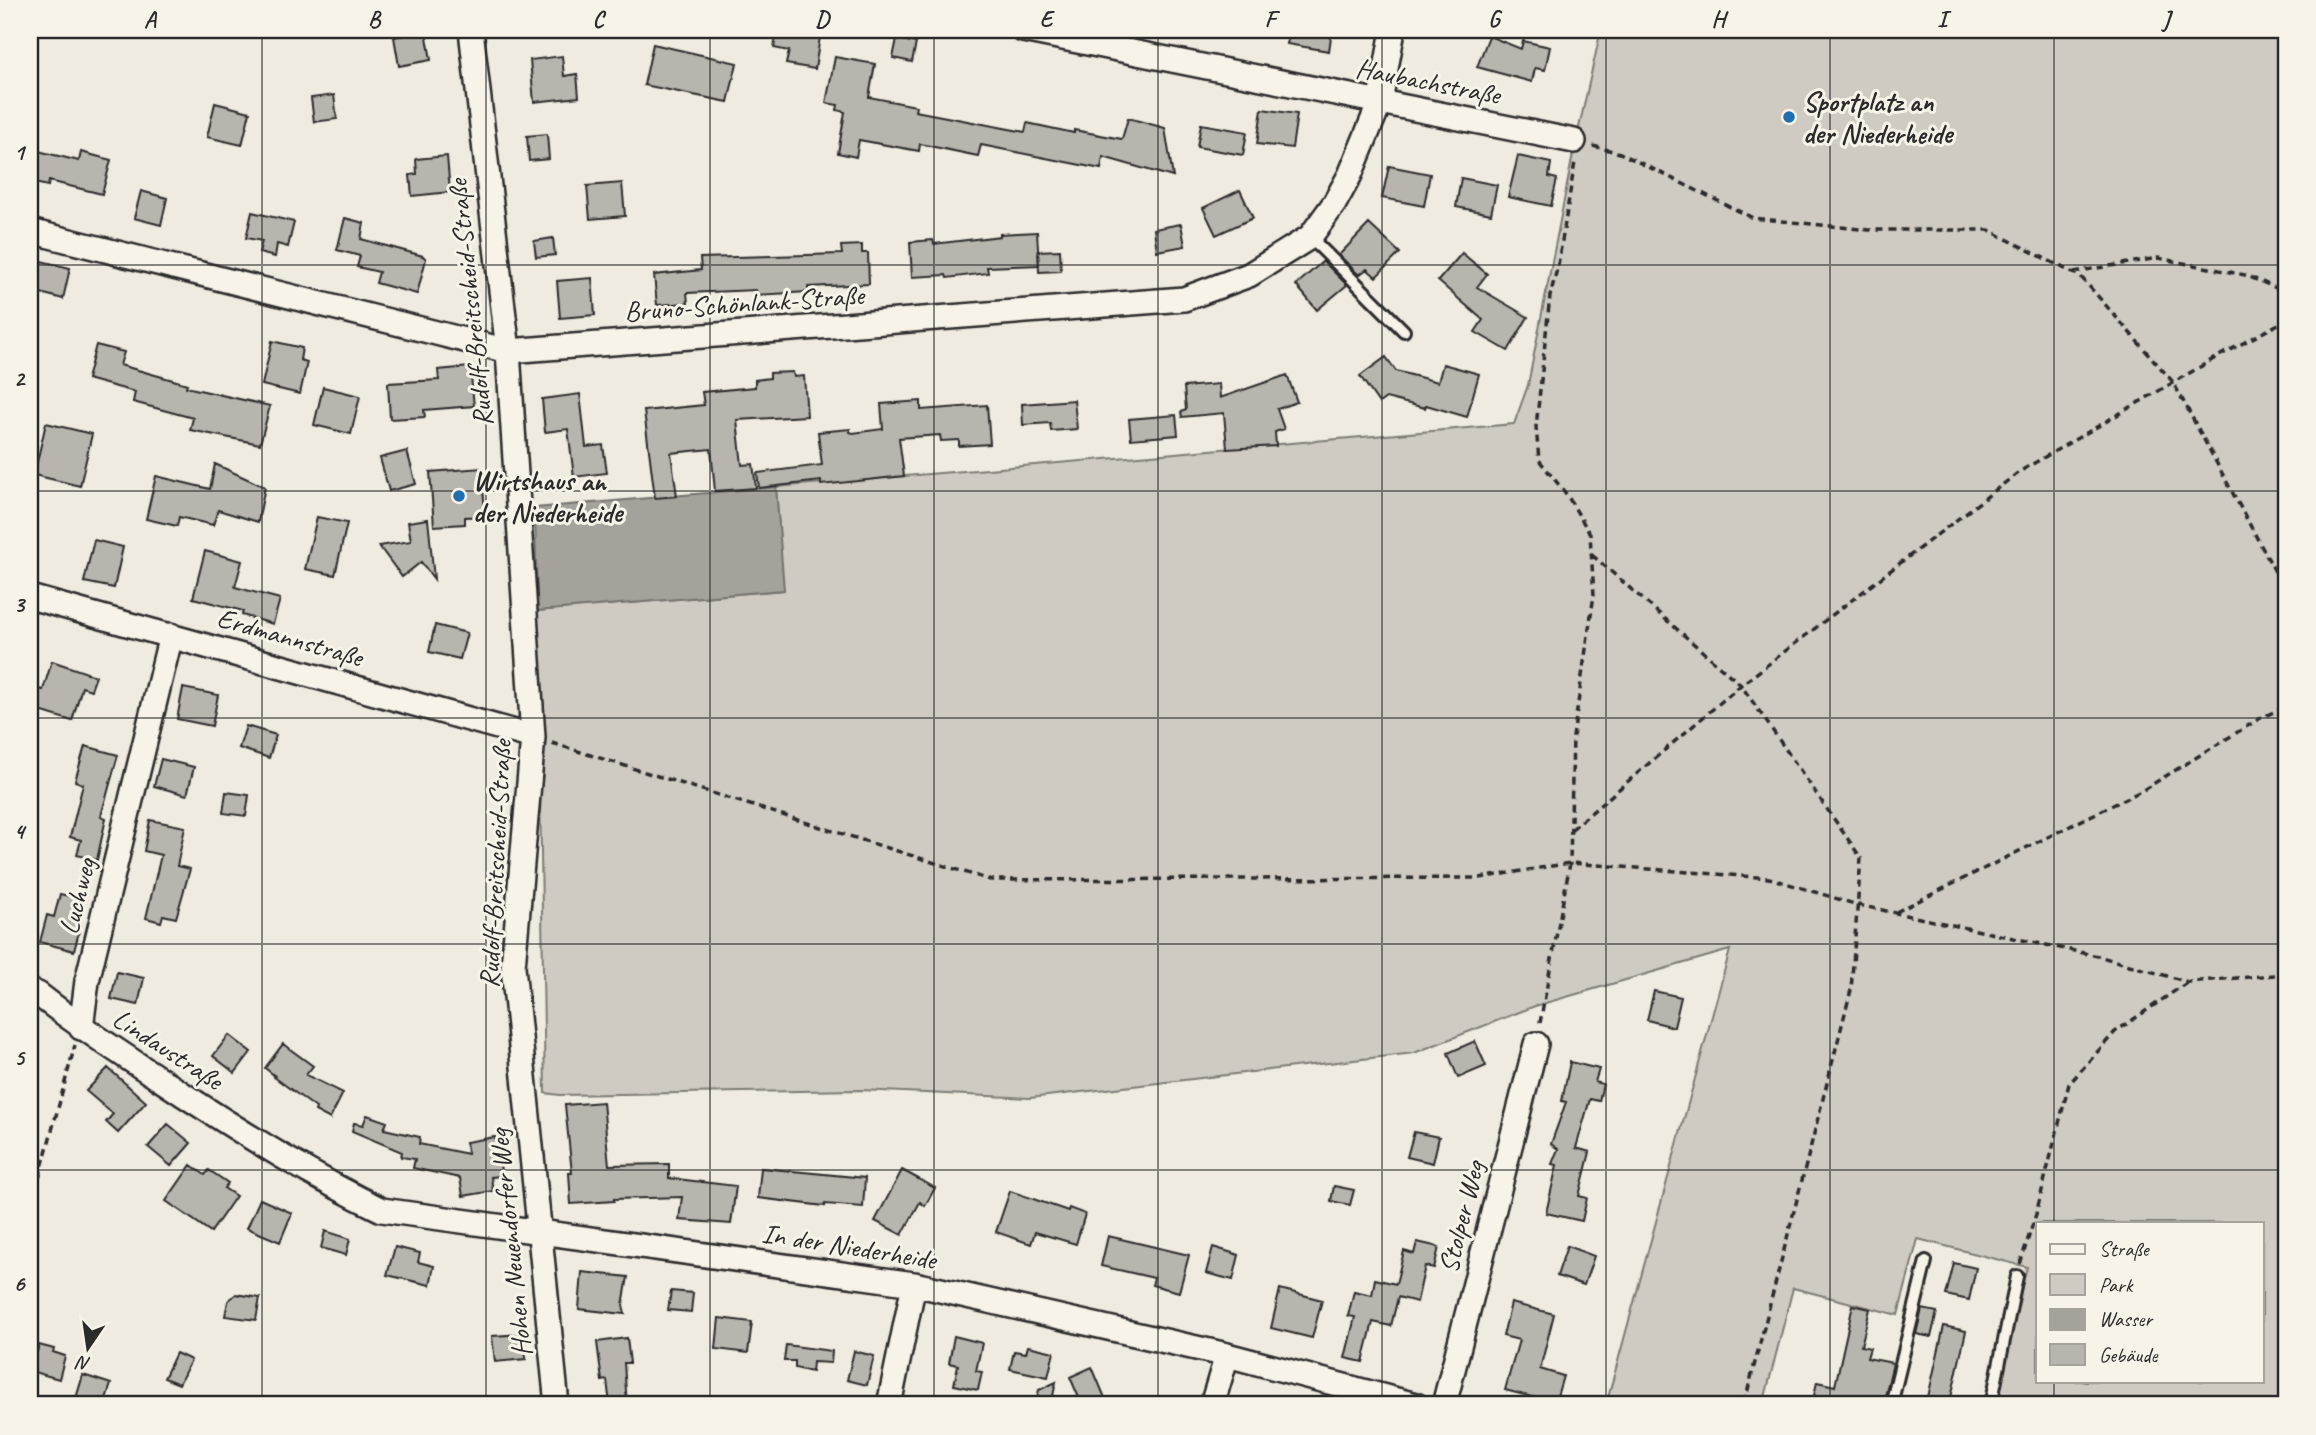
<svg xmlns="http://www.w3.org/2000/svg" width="2316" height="1435" viewBox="0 0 2316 1435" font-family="Caveat,sans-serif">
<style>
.green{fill:#cfcbc2;stroke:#7d7b76;stroke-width:2;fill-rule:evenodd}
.water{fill:#a4a29a;stroke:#74726e;stroke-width:2}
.building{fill:#b8b5ae;stroke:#2b2b2b;stroke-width:2}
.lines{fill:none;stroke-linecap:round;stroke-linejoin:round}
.lane-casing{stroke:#2b2b2b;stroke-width:16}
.street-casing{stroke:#2b2b2b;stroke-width:28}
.path{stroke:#2b2b2b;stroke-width:3.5;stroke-dasharray:7 5;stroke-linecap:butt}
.lane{stroke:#f7f3e8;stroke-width:10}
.street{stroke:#f7f3e8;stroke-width:23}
.grid{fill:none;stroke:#2b2b2b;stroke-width:2;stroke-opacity:0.55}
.poi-dot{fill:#1f6fb2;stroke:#f7f3e8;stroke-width:2.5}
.labels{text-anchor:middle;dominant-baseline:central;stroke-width:6;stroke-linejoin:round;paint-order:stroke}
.street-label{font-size:28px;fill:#2b2b2b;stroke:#f7f3e8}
.poi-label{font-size:28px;font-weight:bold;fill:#2b2b2b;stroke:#f7f3e8;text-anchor:start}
.neatline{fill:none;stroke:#2b2b2b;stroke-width:2.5}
.grid-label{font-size:23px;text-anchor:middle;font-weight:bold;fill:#2b2b2b}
</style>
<rect width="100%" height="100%" fill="#efebe0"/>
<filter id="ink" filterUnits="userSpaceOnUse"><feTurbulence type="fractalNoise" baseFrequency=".0143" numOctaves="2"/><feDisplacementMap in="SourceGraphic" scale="14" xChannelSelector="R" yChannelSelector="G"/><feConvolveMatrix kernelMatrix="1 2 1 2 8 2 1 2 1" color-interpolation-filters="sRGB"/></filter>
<g filter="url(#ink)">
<!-- green -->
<path class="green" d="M1601 30H2286V1405H1991L2027 1267 1918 1239 1898 1315 1793 1288 1763 1405H1606L1730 950 1535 1006 1414 1053 1030 1098 861 1090 560 1095 545 1093 537 611 783 590 776 487 1514 424 1528 385 1573 154ZM2038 1223H2262V1381H2038Z"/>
<!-- water -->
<path class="water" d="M776 487 784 590 537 611 535 508Z"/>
<!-- building -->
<path class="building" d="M777 30H821L815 69 786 64 789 51 774 48Z
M1290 30H1332L1329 51 1287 44Z
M426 31 431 60 399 66 394 37Z
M1489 36 1521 49 1523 41 1550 47 1545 70 1535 68 1532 82 1477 67Z
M897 39 916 43 912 62 893 58Z
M653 44 737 63 728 102 644 85Z
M562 56 564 76 577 74 579 97 534 102 530 60Z
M835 57 875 64 869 97 916 106 915 111 1025 132 1027 123 1074 133V130L1122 139 1128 118 1165 128 1173 177 1103 157 1101 169 981 145 978 156 920 144 919 151 859 140 856 157 838 153 845 112 837 110 838 105 826 103Z
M334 95 337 119 314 122 311 98Z
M215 103 250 112 242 145 207 137Z
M1262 109 1297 114 1292 148 1257 144Z
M1201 124 1247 132 1243 155 1197 147Z
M547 134 549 159 529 161 527 136Z
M30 149 79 161 81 152 111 160 102 194 49 181 48 186 30 182Z
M447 156 450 192 412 196 410 175 417 174 416 159Z
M1518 156 1551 163 1549 177 1557 179 1551 206 1508 197Z
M1389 166 1430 174 1424 206 1382 198Z
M1461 178 1497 185 1491 214 1456 207Z
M622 183 625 216 590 219 587 186Z
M1240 190 1253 218 1216 235 1203 208Z
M141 191 167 198 161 225 134 218Z
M252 212 294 222 288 247 277 244 275 257 259 253 262 241 246 238Z
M345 218 364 223 361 239 423 256 426 259 417 294 376 283 379 272 357 267 360 256 337 250Z
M1181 224 1185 246 1157 251 1154 229Z
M1369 224 1400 253 1376 277 1367 269 1359 275 1339 255Z
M1037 232 1039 265 987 267 988 273 947 278 946 275 912 277 910 242 933 240 934 244 1000 236V234Z
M553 238 555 255 536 257 534 241Z
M862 245V253H868L869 284 808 287V292L756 295V290L687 293 688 303 657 305 654 275 701 270 700 258 842 254 841 246Z
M1060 250 1061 271 1039 272 1038 251Z
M1462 253 1487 274 1477 287 1528 317 1508 351 1475 332 1483 320 1438 281Z
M41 261 70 268 63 299 33 291Z
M1323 261 1347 285 1317 310 1296 285Z
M592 278 595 315 560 318 557 281Z
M272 341 302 348 300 360 307 362 300 394 262 385Z
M96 345 124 352 120 365 187 384 186 387 270 406 260 444 190 430 193 418 133 402 135 392 87 379Z
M1386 357 1396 371 1438 382 1443 364 1479 374 1467 417 1426 405 1425 408 1386 398 1379 403 1360 376Z
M470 367 474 406 424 410 425 417 390 419 388 383 439 380 438 370Z
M793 372 794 377 804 376 807 416 737 420 742 465 753 464 756 488 715 491 711 449 671 453 677 496 655 498 644 411 704 405 702 392 755 387V380L770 378V373Z
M1287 375 1297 402 1277 409 1284 429 1275 432 1276 446 1227 449 1224 413 1182 417 1181 412 1186 410 1184 387 1219 384 1220 398Z
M323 387 360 396 351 434 314 425Z
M580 394 586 447 603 445 607 473 574 477 568 429 545 432 542 399Z
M1074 400 1077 429 1051 431 1050 423 1023 425 1022 404Z
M921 401V410L987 405 990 444 959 446V440L941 441 940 435 899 438 904 476 821 485V481L759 488 757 473 822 465 818 432 850 429V432L853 433 883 429 881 404Z
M1176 415 1178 435 1131 439 1129 419Z
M46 423 92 434 80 486 34 475Z
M407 451 416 484 389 491 380 458Z
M215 464 265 487 258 522 218 510 213 525 179 517 177 526 146 519 156 476 210 489Z
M482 468 485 516 465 517V524L434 526 430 472Z
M317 517 347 523 335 575 305 569Z
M428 519 434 579 421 562 402 577 379 546 411 541 408 522Z
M94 540 123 547 114 588 84 582Z
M205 551 242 561 235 587 280 599 273 624 242 615 243 611 193 598Z
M435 625 467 633 460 659 429 652Z
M52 661 96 676 91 690 82 687 72 721 30 708V687L43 690Z
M183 688 218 695 212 726 177 719Z
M246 726 276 735 269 758 239 748Z
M85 746 118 755 101 816 106 818 97 860 77 855 81 840 70 837 83 784 75 781Z
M161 759 194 767 187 795 154 786Z
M226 792 249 795 246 816 223 813Z
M150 820 185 827 177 866 190 869 176 918 163 915 161 922 146 918 161 855 144 851Z
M60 894 77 898 71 921 81 924 74 951 40 942 47 915 54 917Z
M117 972 144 978 138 1005 111 999Z
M1654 991 1681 997 1674 1027 1647 1020Z
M229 1035 251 1052 235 1073 213 1056Z
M1475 1041 1486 1066 1458 1078 1448 1053Z
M283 1044 313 1066 306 1075 343 1093 330 1119 315 1111 316 1108 274 1077 275 1076 265 1068Z
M1570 1062 1599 1069 1595 1082 1603 1084 1599 1101 1590 1099 1576 1148 1590 1152 1579 1196 1587 1198 1582 1221 1546 1213 1557 1165 1552 1164 1558 1149 1551 1144 1566 1102 1562 1101Z
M108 1068 146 1102 118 1133 106 1122 113 1114 86 1091Z
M603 1102 609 1165 669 1164V1178L736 1186 731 1224 679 1220 682 1197 614 1199V1201L571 1204 569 1173H572L565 1105Z
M367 1115 387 1122 384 1129 420 1137 419 1144 468 1154 466 1142 495 1137 502 1176 491 1177 493 1191 463 1196 460 1178 413 1168 415 1159 401 1157 402 1152 352 1131 354 1123 363 1125Z
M168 1124 191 1143 171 1166 148 1147Z
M1414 1132 1439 1137 1433 1163 1407 1157Z
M191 1165 205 1175 209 1170 228 1183 224 1188 236 1196 211 1232 166 1201Z
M761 1168 865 1178 863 1207 825 1204V1206L758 1198Z
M902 1170 935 1188 925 1206 920 1202 902 1235 875 1221Z
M1334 1186 1354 1190 1350 1205 1331 1201Z
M1010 1191 1068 1211 1069 1208 1085 1214 1076 1244 1035 1232 1031 1244 996 1232Z
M260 1199 292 1213 280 1242 247 1228Z
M325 1231 350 1239 346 1255 321 1248Z
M1108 1236 1189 1255 1179 1292 1152 1285 1154 1278 1101 1266Z
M1417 1242 1439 1247 1434 1268 1425 1266 1417 1302 1398 1297 1391 1326 1373 1322 1363 1362 1345 1358 1355 1317 1348 1316 1354 1291 1372 1295 1375 1279 1396 1284 1404 1251 1414 1254Z
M1567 1246 1594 1256 1584 1285 1557 1276Z
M395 1247 420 1253 418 1262 434 1266 430 1285 387 1275Z
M1213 1247 1239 1255 1233 1280 1206 1273Z
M1954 1263 1976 1268 1969 1300 1946 1295Z
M582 1272 628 1277 623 1305 625 1314 579 1309Z
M1280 1289 1322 1300 1312 1338 1271 1328Z
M671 1291 693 1293 691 1312 668 1310Z
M236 1294 260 1298 256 1320 225 1316 228 1301Z
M1511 1303 1554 1314 1540 1369 1563 1376 1555 1403 1505 1390 1519 1340 1503 1336Z
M1853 1305 1870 1309 1861 1346 1870 1348 1867 1358 1893 1363 1883 1405H1812L1817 1382 1835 1386Z
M1922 1309 1937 1312 1931 1337 1916 1334Z
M719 1318 752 1322 748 1353 716 1349Z
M1944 1326 1966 1331 1950 1402 1928 1397Z
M524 1334 526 1359 495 1362 492 1336Z
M954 1336 982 1343 976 1371 982 1372 978 1390 954 1385 958 1365 949 1363Z
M627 1338 630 1363H624L627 1405H610L607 1380 602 1381 597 1342Z
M39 1345 54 1349 53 1352 65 1356 59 1379 30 1371V1350L37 1352Z
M786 1345 832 1351 831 1363 813 1362 812 1372 795 1368V1361H784Z
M1028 1346 1054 1352 1048 1377 1010 1369 1014 1351 1026 1353Z
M854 1351 874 1356 867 1385 847 1380Z
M176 1353 191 1360 179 1384 164 1378Z
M1092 1367 1108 1405H1082L1070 1377Z
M83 1375 111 1384 104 1405H74Z
M1056 1382 1051 1405H1035L1039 1390Z"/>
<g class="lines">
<defs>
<path id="lane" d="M1310 237 1404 331
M1891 1405 1926 1261
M1991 1405 2017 1276"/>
<path id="street" d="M471 30 508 351 533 737 513 967 557 1405
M1023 30 1574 141
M30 231 508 351 1184 299 1249 275 1310 237 1334 204 1350 175 1380 102 1393 30
M30 597 533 737
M30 991 38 994C85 1031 134 1062 184 1095 249 1137 313 1177 382 1210L914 1284 1227 1355 1416 1405
M81 1028 87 981 171 635
M889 1405 914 1284
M1212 1405 1227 1355
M1444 1405 1536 1044"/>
</defs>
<!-- lane casing -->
<use href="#lane" class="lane-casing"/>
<!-- street casing -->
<use href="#street" class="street-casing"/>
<!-- path -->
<path class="path" d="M1593 146 1620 153 1753 218 1869 230H1989L2081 277 2173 382 2286 592
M2074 272 2158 258 2245 275 2286 292
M1592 555 1741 685 1861 858 1851 990 1744 1405
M552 743 990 880 1480 878 1570 863 1769 878 1858 905 2098 956 2188 982 2286 974
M1572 829 1741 685 2019 472 2217 357 2286 320
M1896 912 2143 790 2259 719 2286 706
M1540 1023 1570 863 1573 737 1594 595 1590 534 1567 495 1539 460 1536 427 1550 296 1558 265 1575 162
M30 1212 75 1045
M2020 1264 2036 1214 2069 1084 2115 1032 2188 982"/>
<!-- lane -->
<use href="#lane" class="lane"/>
<!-- street -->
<use href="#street" class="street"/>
</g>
</g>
<!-- grid -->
<path class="grid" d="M262 30V1405M486 30V1405M710 30V1405M934 30V1405M1158 30V1405M1382 30V1405M1606 30V1405M1830 30V1405M2054 30V1223M30 265H2286M30 491H2286M30 718H2286M30 944H2286M30 1170H2286M2054 1381V1405"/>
<!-- markers -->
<g class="poi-dot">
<circle cx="1789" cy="117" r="7"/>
<circle cx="459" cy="496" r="7"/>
</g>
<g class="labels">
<!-- street labels -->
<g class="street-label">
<text transform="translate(1428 81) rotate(11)">Haubachstraße</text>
<text transform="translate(470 303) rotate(-96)">Rudolf-Breitscheid-Straße</text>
<text transform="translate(744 303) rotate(-4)">Bruno-Schönlank-Straße</text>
<text transform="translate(290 637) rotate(16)">Erdmannstraße</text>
<text transform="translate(495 864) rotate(-87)">Rudolf-Breitscheid-Straße</text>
<text transform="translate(77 896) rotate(-76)">Luchweg</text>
<text transform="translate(168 1049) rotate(33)">Lindaustraße</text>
<text transform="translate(1461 1217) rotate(-76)">Stolper Weg</text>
<text transform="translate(510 1243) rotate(-96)">Hohen Neuendorfer Weg</text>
<text transform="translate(849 1246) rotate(9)">In der Niederheide</text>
</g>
<!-- poi labels -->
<g class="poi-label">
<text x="1803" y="101">Sportplatz an<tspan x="1803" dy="32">der Niederheide</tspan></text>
<text x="473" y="480">Wirtshaus an<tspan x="473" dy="32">der Niederheide</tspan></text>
</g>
</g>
<!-- margin -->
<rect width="2316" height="1435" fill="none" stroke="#f7f3e8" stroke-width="77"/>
<!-- legend -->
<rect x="2036" y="1222" width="228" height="161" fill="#f7f3e8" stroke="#a5a39c" stroke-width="2"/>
<rect x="2050" y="1244" width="35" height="10" fill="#f7f3e8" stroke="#a5a39c" stroke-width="2"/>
<text x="2099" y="1256" font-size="21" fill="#2b2b2b">Straße</text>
<rect x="2050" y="1274" width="35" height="21" fill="#cfcbc2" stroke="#a5a39c" stroke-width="2"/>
<text x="2099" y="1292" font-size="21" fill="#2b2b2b">Park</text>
<rect x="2050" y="1309" width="35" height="21" fill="#a4a29a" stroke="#a5a39c" stroke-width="2"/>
<text x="2099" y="1326" font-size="21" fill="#2b2b2b">Wasser</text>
<rect x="2050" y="1344" width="35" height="21" fill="#b8b5ae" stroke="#a5a39c" stroke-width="2"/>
<text x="2099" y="1362" font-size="21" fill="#2b2b2b">Gebäude</text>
<!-- north arrow -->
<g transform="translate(88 1348) rotate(193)" stroke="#f7f3e8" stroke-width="5" paint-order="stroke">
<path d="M0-5L12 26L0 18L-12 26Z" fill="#2b2b2b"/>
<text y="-10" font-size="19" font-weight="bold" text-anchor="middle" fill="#2b2b2b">N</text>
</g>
<rect x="38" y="38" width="2240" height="1358" class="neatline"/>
<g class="grid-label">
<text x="150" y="27">A</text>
<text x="374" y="27">B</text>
<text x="598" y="27">C</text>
<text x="822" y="27">D</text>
<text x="1046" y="27">E</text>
<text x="1270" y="27">F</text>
<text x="1494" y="27">G</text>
<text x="1718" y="27">H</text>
<text x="1942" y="27">I</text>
<text x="2166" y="27">J</text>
<text x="19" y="160">1</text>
<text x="19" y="386">2</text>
<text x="19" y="612">3</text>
<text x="19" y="839">4</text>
<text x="19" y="1065">5</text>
<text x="19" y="1291">6</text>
</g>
</svg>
